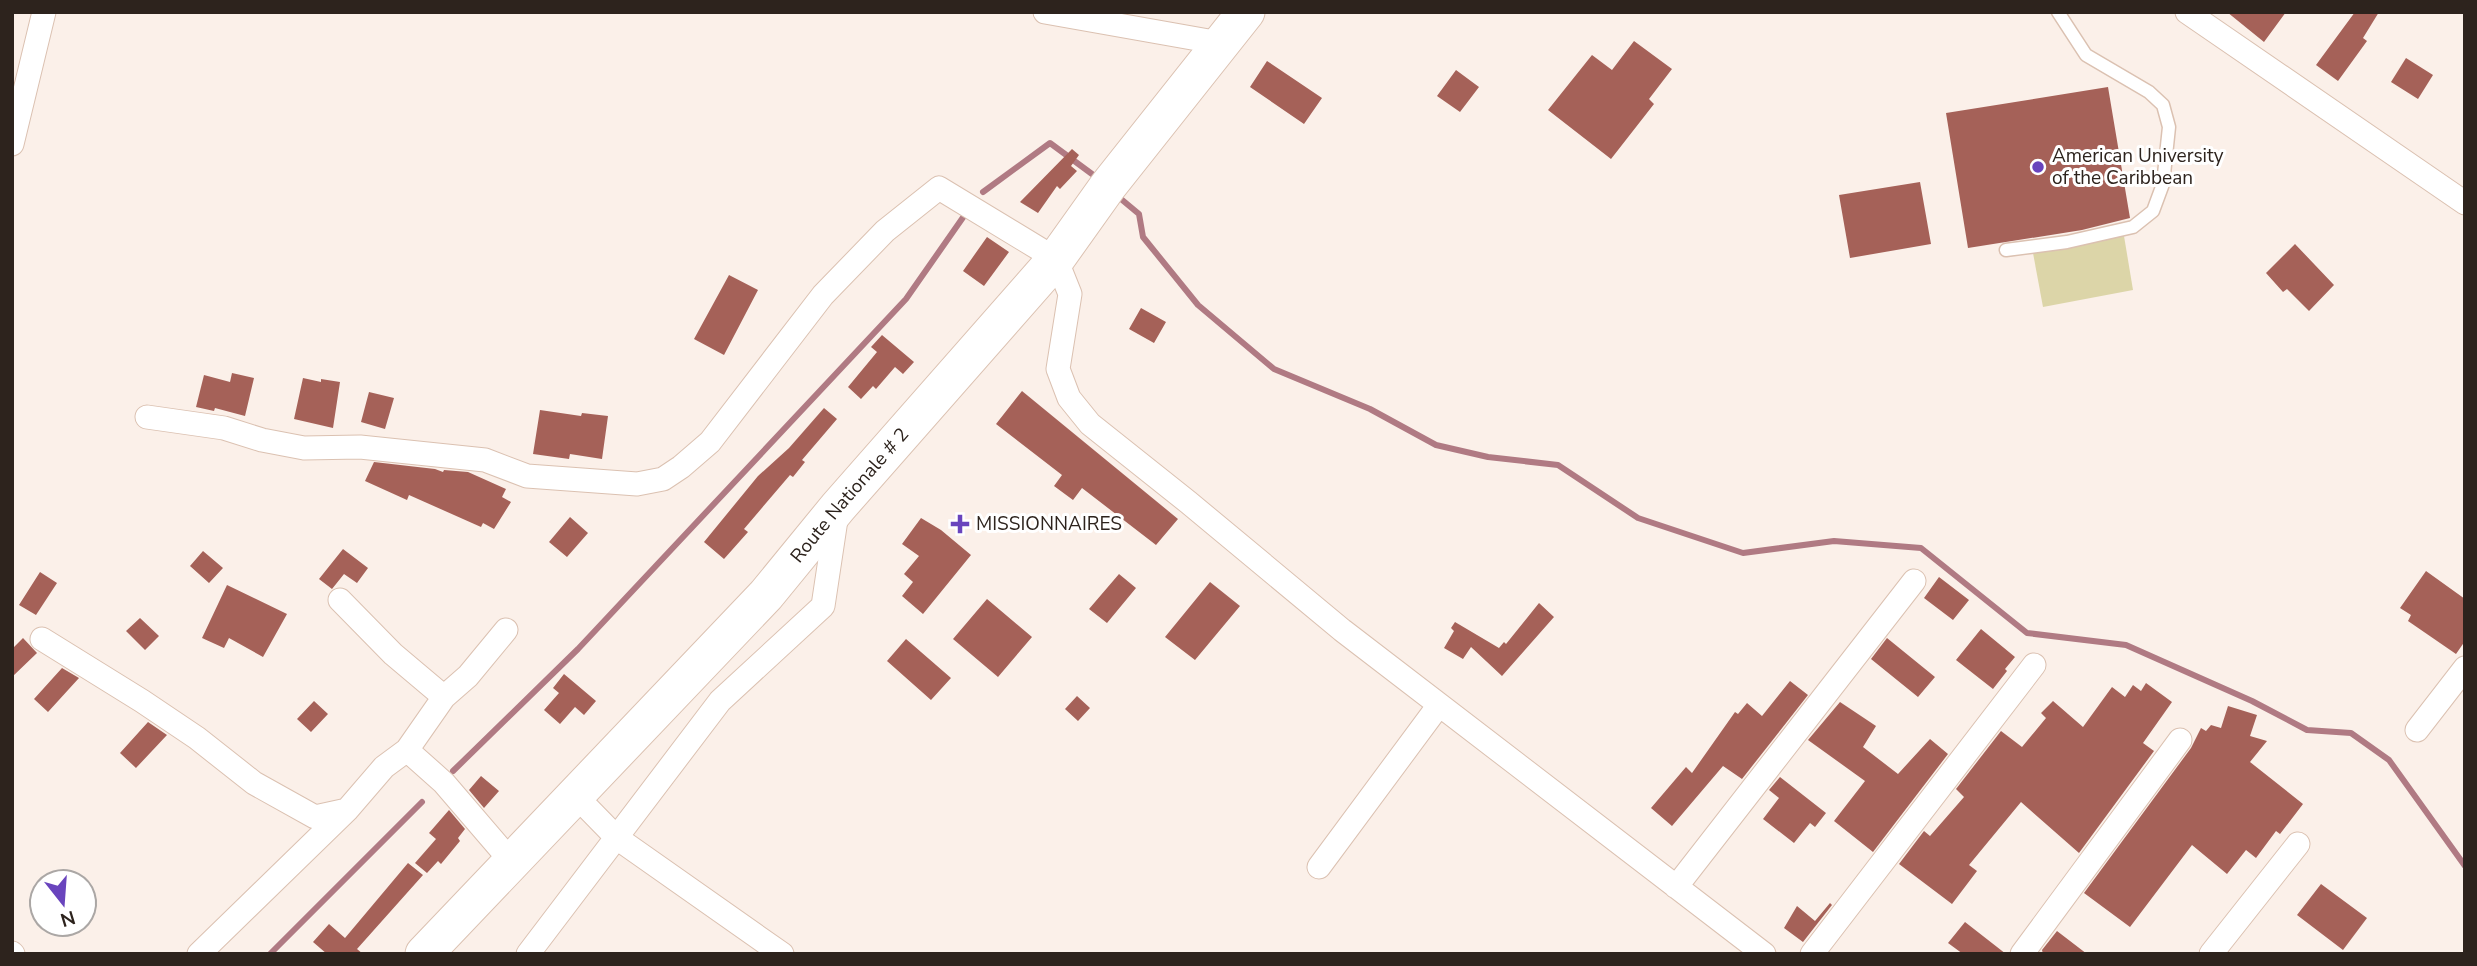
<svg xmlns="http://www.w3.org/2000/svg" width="2477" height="966" viewBox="0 0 2477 966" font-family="'Nunito Sans',sans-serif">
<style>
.green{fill:#dcd5a8}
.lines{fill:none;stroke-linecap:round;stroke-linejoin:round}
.stream{stroke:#b07a83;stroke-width:6}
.building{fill:#a56158}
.service-casing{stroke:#dbc1b1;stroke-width:15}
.minor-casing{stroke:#dbc1b1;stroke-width:25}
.primary-casing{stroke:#dbc1b1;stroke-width:39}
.service{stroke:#fff;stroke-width:12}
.minor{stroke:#fff;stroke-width:23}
.primary{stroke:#fff;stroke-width:37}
.poi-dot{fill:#6944bd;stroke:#fff;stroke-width:2.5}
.labels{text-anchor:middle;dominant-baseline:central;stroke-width:6;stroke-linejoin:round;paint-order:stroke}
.poi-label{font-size:19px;fill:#2d231d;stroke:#fff;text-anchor:start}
.street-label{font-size:19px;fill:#2d231d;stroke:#fff}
</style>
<rect width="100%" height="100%" fill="#fbf0e9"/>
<!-- green -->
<path class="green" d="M2124 236 2133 290 2043 307 2033 253Z"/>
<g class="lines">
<!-- stream -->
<path class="stream" d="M983 192 1050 143 1092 174
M1121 199 1139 214 1143 237 1198 305 1274 369 1370 409 1436 445 1488 457 1558 465 1638 518 1743 553 1834 541 1921 548 2027 633 2126 645 2252 701 2307 730 2351 733 2389 760 2465 866
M453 771 578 649 906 299 964 216
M270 954 422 802"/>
</g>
<!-- building -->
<path class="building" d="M2227 12H2286L2264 42Z
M2355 12H2379L2363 38 2367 41 2338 81 2316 65Z
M1634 41 1672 69 1649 99 1654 104 1611 159 1548 110 1592 55 1612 70Z
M2406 58 2433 75 2418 99 2391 82Z
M1267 61 1322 98 1304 124 1250 87Z
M1456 70 1479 87 1460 112 1437 96Z
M2108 87 2130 218 2082 230 1968 248 1946 113Z
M1072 149 1079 155 1071 166 1077 171 1060 189 1057 186 1038 213 1020 202Z
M1920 182 1931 244 1850 258 1839 195Z
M987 237 1009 252 984 286 963 271Z
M2295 244 2334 285 2309 311 2287 289 2283 292 2266 273Z
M729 275 758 290 724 355 694 339Z
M1141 308 1166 322 1154 343 1129 329Z
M882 335 914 362 903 374 895 367 876 389 873 386 861 399 848 387 877 352 871 347Z
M232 373 254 378 245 416 215 408 214 411 196 407 204 375 230 382Z
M303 378 321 382V379L340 382 333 428 294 419Z
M1022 391 1178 519 1156 545 1082 488 1073 500 1054 486 1062 475 996 424Z
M369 392 394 398 385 429 361 422Z
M824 408 837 419 802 460 805 462 793 477 790 475 744 529 748 532 724 559 704 542 758 476 789 448Z
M540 410 581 416 582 413 608 416 602 459 570 454 569 459 533 454Z
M374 462 435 469 443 472 444 470 468 472 506 489 502 497 511 502 494 529 483 523 481 527 409 495 407 500 365 481Z
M570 517 588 533 567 557 549 542Z
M921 518 941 530 971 555 923 614 902 596 913 582 904 574 919 556 902 544Z
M343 549 368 568 357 583 344 574 332 589 319 579Z
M203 551 223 568 209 583 190 566Z
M2426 571 2465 599V641L2456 654 2408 621 2411 615 2400 608Z
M40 572 57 583 36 615 19 605Z
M1119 574 1136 588 1107 623 1089 609Z
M1939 577 1969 600 1953 620 1924 598Z
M1210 582 1240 606 1195 660 1165 637Z
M227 585 287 614 263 657 229 638 224 648 202 638Z
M987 599 1032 637 998 677 953 639Z
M1539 603 1554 617 1502 676 1471 647 1463 659 1444 648 1454 631 1451 628 1455 622 1499 648 1504 642 1506 644Z
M140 618 159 636 145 650 126 631Z
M1981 629 2015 657 2005 669 2007 671 1993 689 1956 660Z
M23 638 37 653 12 677V649Z
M1887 638 1935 677 1918 697 1871 659Z
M906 639 951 678 931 700 887 661Z
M62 668 79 678 48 712 34 699Z
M564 674 596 701 584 715 575 707 560 724 544 710 559 693 553 688Z
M1790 681 1808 695 1742 779 1723 766 1672 826 1651 808 1686 767 1692 773 1735 712 1738 714 1747 703 1762 716Z
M2146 683 2172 702 2143 743 2154 751 2079 853 2021 802 1969 865 1977 871 1952 904 1899 864 1924 831 1930 836 1964 797 1956 789 2001 731 2022 747 2046 718 2041 713 2053 701 2083 727 2112 687 2125 697 2133 685 2141 691Z
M1077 696 1090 708 1078 721 1065 709Z
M314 701 328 714 311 732 297 719Z
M1840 702 1876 726 1863 747 1898 774 1930 739 1948 754 1873 852 1834 821 1865 781 1808 740Z
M2228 706 2257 715 2250 736 2267 741 2250 762 2303 804 2280 834 2276 831 2256 858 2246 850 2227 874 2192 845 2130 927 2084 893 2191 748 2201 728 2206 731 2211 725 2221 728Z
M148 722 167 735 136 768 120 753Z
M481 776 499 791 484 808 469 790Z
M1780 777 1826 813 1815 827 1810 823 1794 843 1763 819 1779 798 1769 790Z
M449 810 465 829 458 838 460 841 441 864 438 861 427 873 415 863 436 839 429 833Z
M408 863 423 875 357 949 363 954H327L313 942 329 924 345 938Z
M2321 884 2367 918 2343 950 2297 915Z
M1830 903 1832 905 1803 942 1784 928 1797 906 1815 921Z
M1965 922 2006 954H1963L1948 943Z
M2057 931 2087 954H2043L2042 950Z"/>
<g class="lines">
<defs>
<path id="service" d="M2006 250 2067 242 2133 227 2153 211 2163 184 2169 127 2163 105 2149 92 2086 55 2058 12"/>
<path id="minor" d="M1045 12 1220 43
M2187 12 2465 203
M12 144 44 12
M147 417 224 428 262 440 304 448 360 447 485 460 527 476 637 484 663 479 681 467 710 442 823 295 885 231 939 188 1056 259 1070 294 1058 369 1069 398 1090 424 1188 502 1342 630 1764 954
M340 600 393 654 444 697
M42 639 142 701 197 738 254 783 315 817 347 810
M2417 730 2465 668
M407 750 444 783 511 861
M575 795 617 838 782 954
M1319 867 1439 705
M1676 887 1914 581
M12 953 13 954
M199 954 347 810 384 767 407 750 444 697 468 676 506 630
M528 954 720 701 823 606 837 513
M1812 954 2034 665
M2022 954 2180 740
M2211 954 2298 844"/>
<g id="primary">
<path id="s1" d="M424 954 766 595 838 507 1056 259 1108 186 1246 12"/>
</g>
</defs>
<!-- service casing -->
<use href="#service" class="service-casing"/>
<!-- minor casing -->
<use href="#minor" class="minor-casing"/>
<!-- primary casing -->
<use href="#primary" class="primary-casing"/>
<!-- service -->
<use href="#service" class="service"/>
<!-- minor -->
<use href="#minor" class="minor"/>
<!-- primary -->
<use href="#primary" class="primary"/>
</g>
<!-- markers -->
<g class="poi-dot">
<circle cx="2038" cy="167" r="7"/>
<path d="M956.5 513.5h7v7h7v7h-7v7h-7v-7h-7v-7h7z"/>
</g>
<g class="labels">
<!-- poi labels -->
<g class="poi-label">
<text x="2052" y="156">American University<tspan x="2052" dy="22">of the Caribbean</tspan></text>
<text x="976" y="524">MISSIONNAIRES</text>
</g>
<!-- street labels -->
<g class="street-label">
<text stroke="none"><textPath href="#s1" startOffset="626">Route Nationale # 2</textPath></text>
</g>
</g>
<!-- border -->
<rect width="2477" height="966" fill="none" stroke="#2d231d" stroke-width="28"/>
<!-- north arrow -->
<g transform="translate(63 903) rotate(163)"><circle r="33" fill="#ffffff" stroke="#aba7a5" stroke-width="2"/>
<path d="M0-5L12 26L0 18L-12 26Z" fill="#6944bd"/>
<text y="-10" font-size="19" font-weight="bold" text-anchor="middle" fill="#2d231d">N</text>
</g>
</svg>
